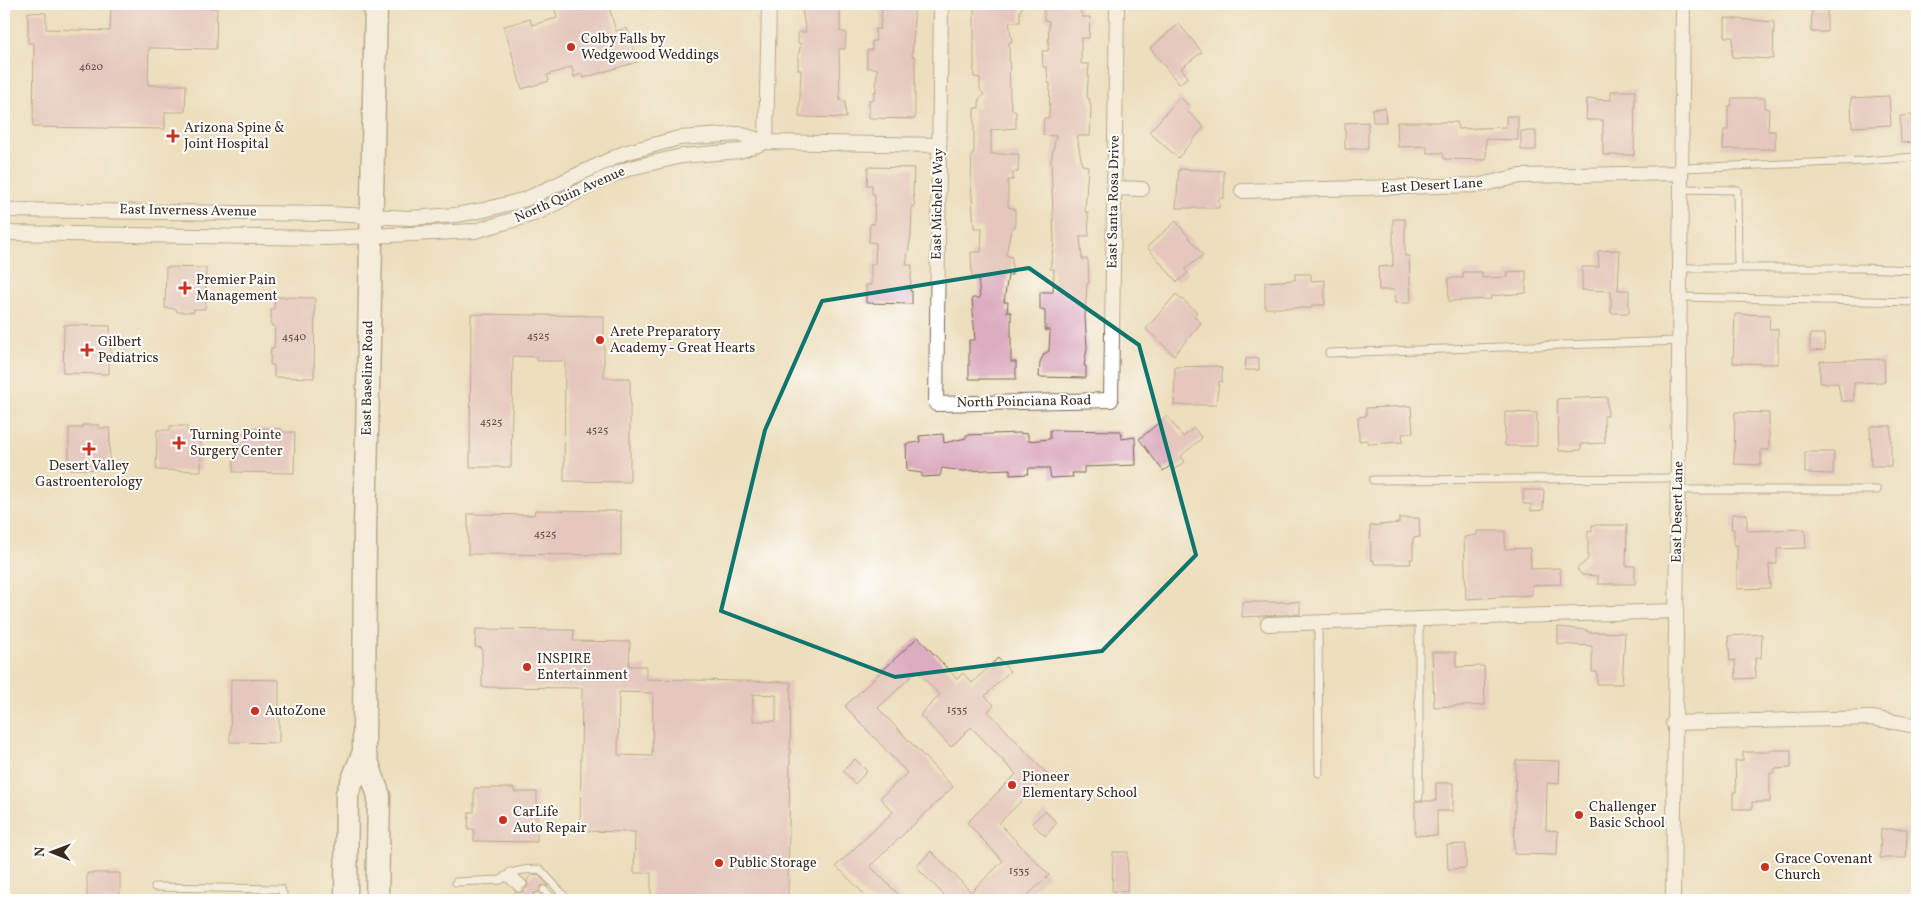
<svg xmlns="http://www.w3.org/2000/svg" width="1921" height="904" viewBox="0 0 1921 904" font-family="Vollkorn,serif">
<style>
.building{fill:#dcacc0;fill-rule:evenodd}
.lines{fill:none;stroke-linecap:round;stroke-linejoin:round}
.service-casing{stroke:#796956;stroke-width:9}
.minor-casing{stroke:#796956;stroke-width:16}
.primary-casing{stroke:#796956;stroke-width:25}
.service{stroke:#fff;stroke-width:7}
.minor{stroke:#fff;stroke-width:14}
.primary{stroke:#fff;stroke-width:22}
.marked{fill:none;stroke:#0f766e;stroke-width:4;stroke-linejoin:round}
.poi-dot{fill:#c8321e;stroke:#fff;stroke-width:2}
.labels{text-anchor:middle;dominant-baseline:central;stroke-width:4;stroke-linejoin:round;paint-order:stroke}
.number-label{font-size:11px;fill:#634a46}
.poi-label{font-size:14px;fill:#3b2a1e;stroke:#fff;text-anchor:start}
.street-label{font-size:14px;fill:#3b2a1e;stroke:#fff}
</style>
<rect width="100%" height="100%" fill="#fff"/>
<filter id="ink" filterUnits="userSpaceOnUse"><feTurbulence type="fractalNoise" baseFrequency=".02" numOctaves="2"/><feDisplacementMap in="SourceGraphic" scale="10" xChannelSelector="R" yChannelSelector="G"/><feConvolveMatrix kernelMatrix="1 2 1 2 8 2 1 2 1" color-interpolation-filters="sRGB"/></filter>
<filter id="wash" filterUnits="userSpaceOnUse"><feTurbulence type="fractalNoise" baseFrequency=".0096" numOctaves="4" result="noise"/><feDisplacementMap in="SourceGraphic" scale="20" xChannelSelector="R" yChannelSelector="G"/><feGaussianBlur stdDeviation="1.12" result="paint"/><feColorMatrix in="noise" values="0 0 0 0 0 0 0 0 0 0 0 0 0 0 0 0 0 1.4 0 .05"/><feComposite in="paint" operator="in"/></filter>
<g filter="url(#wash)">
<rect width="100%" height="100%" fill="#eddfbe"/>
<g id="blocks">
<!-- building -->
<path class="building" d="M111 4H149V7L217 8 216 49 149 48 148 85H186L185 112H165V129L33 127 34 43H28V12L46 13V29L110 31Z
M576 4H608L616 31 627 28 637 62 583 78 582 74 574 77 572 67 547 75 549 81 522 89 504 26 530 19 532 25 557 18 555 10Z
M801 4H840V32H846L845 49H839L840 100 845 101 846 118 799 117 801 70H798V56L801 44 798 43V32H806Z
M882 4H915L912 56 915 57V119L869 118V100H874V92H876L877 68H867V50H872V41H876L875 29H880Z
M974 4H1024L1020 11V22H1009L1012 42H1009L1010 98 1012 110 1016 111V128L991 130V154H1019L1018 172H1013V180H1008V207L1015 209V227L1011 230 1006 255 1012 257V275H1008L1004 302H1008L1007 312H1011V362H1016V379H969V340H975L972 298H980L978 277 972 276 971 252H981L982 228H974L971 182 972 153H974V108H979V99L984 95 980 89V78L974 77Z
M1044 4H1079L1082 17H1090L1089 38H1081V64H1089L1087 97 1089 98 1091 107 1090 136H1077L1082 165 1088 166 1085 212H1088L1089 236H1080L1082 259H1088L1089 283H1087L1085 317 1087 348 1084 366H1086V378L1039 377 1040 362 1044 354 1049 351 1050 330H1045V310L1040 309V292H1053L1054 269H1050L1054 243 1051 160 1056 136 1043 135 1044 118H1049L1050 83H1048L1047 67H1043L1042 51H1048L1049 21 1044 20Z
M1812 10H1827V32H1811Z
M1725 18 1774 22 1773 59 1732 57 1733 37H1725Z
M1179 24 1202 52 1181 68 1188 77 1179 84 1150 48Z
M1611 91H1635L1634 155H1603V120H1586L1587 99 1611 100Z
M1889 96 1891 125 1852 127 1851 98Z
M1180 97 1190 107 1187 111 1204 127 1178 158 1149 132Z
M1732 98H1765V108L1769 109 1768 131H1775V149H1723L1724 130H1728V106H1731Z
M1385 108 1386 122H1373L1372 109Z
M1917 115V142L1901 143 1900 116Z
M1506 116H1518V140L1486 139V160L1444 159 1443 153H1427V146L1398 147 1397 122H1457L1458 129 1506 127Z
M1368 122V149H1345V123Z
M1521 131H1536V150H1521Z
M868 167 914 168 913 193 915 207 912 206 911 235 906 265H912L910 291H912V304L866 303V285H871V264H875L876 243 869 242 870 224H874L875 194H872V185H867Z
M1179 169 1224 171V198H1219V208H1176Z
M1393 219H1405V256H1409L1411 303H1395L1394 290H1379L1378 267 1393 266Z
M1176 221 1203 255 1185 269 1188 273 1177 282 1147 247Z
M1620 250 1618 290H1629V313H1611V291L1582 290V267H1599L1598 251Z
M166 267 206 268 205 309H194V312H177V309L165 308Z
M1526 271V293L1491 296V299L1449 301 1448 278H1463V272H1482V278L1508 277 1507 272Z
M1295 274H1311V281L1325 280V305H1312V308H1265V282L1295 280Z
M1176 294 1197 312 1194 316 1201 323 1174 355 1146 329Z
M275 297 315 298 314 378 274 377V365H270L271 348H274L275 326H271V309H274Z
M471 314 604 316V378H630V482L564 481 565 361H537V357L513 356 511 467H470Z
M1735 314 1770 315 1769 329H1778V364L1733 363Z
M64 325 110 326 111 358H109V374L63 373Z
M1810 334H1824L1825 350 1810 351Z
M1259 358V370H1245L1246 359Z
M1884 359 1885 382 1854 383V401H1841L1838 383H1820V361Z
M1216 366 1222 368V382L1219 381 1216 405H1174L1175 367Z
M1607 397 1608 416H1604L1605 443 1581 444V450L1559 451 1557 399Z
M1411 406 1413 433 1402 434 1403 442 1368 444 1367 440 1359 441 1358 417 1366 416V408Z
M1505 412 1537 413V446H1505Z
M1735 412 1769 413V450H1761V465L1734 464Z
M1167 416 1183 437 1194 428 1202 438 1181 456 1185 462 1173 470 1170 466 1163 471 1139 439Z
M82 425H99L98 428H110L109 470 69 469V428H82Z
M170 426H187V431H201V471L156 470 157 430H170Z
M1870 426H1891V466H1871Z
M248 428 282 429V432H295L294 473 233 472 234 432H248Z
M1050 430 1121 431 1122 439 1135 437 1136 465 1084 467V473H1072L1073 477 1051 478 1049 468H1029L1028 474 1010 475V469L963 471 942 468 940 476 922 477V473L907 471 906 444 920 442 919 436 943 434 944 443 966 438V435L1019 433 1028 434V441L1050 439Z
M1805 452H1834L1833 474 1805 473Z
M1523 490H1544L1543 510 1531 511V504H1523Z
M535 510 621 511V555L468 554V514L534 515Z
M1732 514H1747V531L1805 529 1806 548 1777 549V564H1769L1770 588 1737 589V545H1734V529H1731Z
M1399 518H1419L1420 537 1413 538V559H1410L1411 564H1374V560H1371L1370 526 1399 523Z
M1592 525H1627L1626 566H1635V584H1598V576L1582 575 1577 569 1588 559V531L1592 532Z
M1477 531H1505V549L1530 548 1531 569 1560 568 1561 584 1532 585V595L1466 599 1464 537 1477 535Z
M1242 602H1300V614L1242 617Z
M1558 627 1587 630V632L1625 633 1622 684H1597V672H1592V646L1558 644Z
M476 629 574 630 573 641 630 642 629 666H646V679L791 682 788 900H651V873H634L635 832 580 831 582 688 482 687V648L475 647ZM619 692 653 693 652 756 618 755ZM753 694 776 695V721H753Z
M1762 634 1761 658H1755L1756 678 1736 679 1735 660 1730 661 1728 636Z
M918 637 957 679 963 673 972 683 998 658 1010 671 985 696 994 705 988 711 1048 775 999 823 1049 875 1023 900H949L916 867 931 851 971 892 1003 861 967 823 1016 774 971 727 951 747 920 715 940 695 917 671 878 708 953 787 870 866 904 900H870L836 866 893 812 880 798 907 773 845 706Z
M1432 652H1456V667L1484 666 1485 705 1434 707Z
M231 679 279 680V743L230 742Z
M1770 750H1791V768L1774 769V773H1770V802H1752V809H1733V792H1736L1735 761H1743V752H1770Z
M855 759 867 771 855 784 843 771Z
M1516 760 1560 761 1559 784 1547 783 1546 830 1558 831 1557 855 1514 854Z
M1436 783H1453V811H1437V836L1415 835V801H1436Z
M474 788H514V792H537V842L474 841V829H468L469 812H474Z
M1045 811 1057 823 1045 836 1032 823Z
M1881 829H1907L1906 858H1880Z
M1466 844V868L1448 869 1447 845Z
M1113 852H1128L1127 892 1112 891Z
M87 873H120V900H87Z
M538 874 548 886H541L539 892 533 894V900H506L515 892H523L528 886 527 880 532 875Z"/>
</g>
</g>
<g filter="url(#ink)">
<use href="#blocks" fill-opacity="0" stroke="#796956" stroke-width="1"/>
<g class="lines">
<defs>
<path id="service" d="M1682 168 1865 161 1915 157
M1681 189 1737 190 1738 268
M1681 268H1859L1917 270
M1680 297 1917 302
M1329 353 1680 341
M1373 480 1679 478
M1679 490H1877
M1318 622 1319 773
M1419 797V619
M510 872 523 884
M505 876 519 888
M456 882 501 880C513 869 524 870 540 869L565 897V900
M155 887 281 889 285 900
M544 890 554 900
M537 897 541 900"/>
<path id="minor" d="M941 4 936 404 1111 400 1117 4
M766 142 769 4
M1114 188 1142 189
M1242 191 1480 185 1520 176 1681 173
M4 210 329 214 410 218 456 215 484 210 526 199 624 153 679 138 739 134 766 142 939 145
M4 233 327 238 475 231 537 213 603 179 630 168 682 156 740 151 766 142
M1268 624 1676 611
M1673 723 1872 718 1917 726
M1673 900 1683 4"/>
<path id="primary" d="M376 4 365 531 364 752 379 796 377 900
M346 900 347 794 364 752"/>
</defs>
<!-- service casing -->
<use href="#service" class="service-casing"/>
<!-- minor casing -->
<use href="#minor" class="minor-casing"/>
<!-- primary casing -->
<use href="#primary" class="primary-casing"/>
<!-- service -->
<use href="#service" class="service"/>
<!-- minor -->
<use href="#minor" class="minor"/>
<!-- primary -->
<use href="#primary" class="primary"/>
</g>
</g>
<!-- marked area -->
<path d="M0 0H1921V904H0ZM1029 268 1139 345 1196 555 1102 651 895 677 721 611 765 430 822 301Z" fill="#eddfbe" fill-opacity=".55" fill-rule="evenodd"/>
<path class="marked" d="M1029 268 1139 345 1196 555 1102 651 895 677 721 611 765 430 822 301Z"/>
<!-- markers -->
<g class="poi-dot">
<circle cx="571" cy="47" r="5"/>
<path d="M170.5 128.5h5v5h5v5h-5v5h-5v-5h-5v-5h5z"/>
<path d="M182.5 280.5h5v5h5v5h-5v5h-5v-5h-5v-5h5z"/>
<circle cx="600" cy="340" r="5"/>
<path d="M84.5 342.5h5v5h5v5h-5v5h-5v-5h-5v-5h5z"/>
<path d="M176.5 435.5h5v5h5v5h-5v5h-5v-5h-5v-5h5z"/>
<path d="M86.5 441.5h5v5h5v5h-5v5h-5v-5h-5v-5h5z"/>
<circle cx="527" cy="667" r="5"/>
<circle cx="255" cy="711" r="5"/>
<circle cx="1012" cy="785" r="5"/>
<circle cx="1579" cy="815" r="5"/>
<circle cx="503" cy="820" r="5"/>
<circle cx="719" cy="863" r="5"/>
<circle cx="1765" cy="867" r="5"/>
</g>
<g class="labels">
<!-- number labels -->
<g class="number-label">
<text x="91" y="67">4620</text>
<text x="538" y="336">4525</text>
<text x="294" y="337">4540</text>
<text x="491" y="422">4525</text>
<text x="597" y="430">4525</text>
<text x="545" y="534">4525</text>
<text x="957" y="710">1535</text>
<text x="1019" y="871">1535</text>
</g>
<!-- poi labels -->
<g class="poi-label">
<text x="581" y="39">Colby Falls by<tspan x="581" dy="16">Wedgewood Weddings</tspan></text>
<text x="184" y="128">Arizona Spine &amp;<tspan x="184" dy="16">Joint Hospital</tspan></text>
<text x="196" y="280">Premier Pain<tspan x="196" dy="16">Management</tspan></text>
<text x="610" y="332">Arete Preparatory<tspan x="610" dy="16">Academy - Great Hearts</tspan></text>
<text x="98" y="342">Gilbert<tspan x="98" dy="16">Pediatrics</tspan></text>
<text x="190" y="435">Turning Pointe<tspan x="190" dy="16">Surgery Center</tspan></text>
<text x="89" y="466" text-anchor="middle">Desert Valley<tspan x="89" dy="16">Gastroenterology</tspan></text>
<text x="537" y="659">INSPIRE<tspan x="537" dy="16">Entertainment</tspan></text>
<text x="265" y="711">AutoZone</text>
<text x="1022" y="777">Pioneer<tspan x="1022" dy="16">Elementary School</tspan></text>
<text x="1589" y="807">Challenger<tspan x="1589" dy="16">Basic School</tspan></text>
<text x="513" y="812">CarLife<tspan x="513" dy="16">Auto Repair</tspan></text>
<text x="1775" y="859">Grace Covenant<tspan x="1775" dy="16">Church</tspan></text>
<text x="729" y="863">Public Storage</text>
</g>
<!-- street labels -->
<g class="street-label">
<text transform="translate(1432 186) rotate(-3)">East Desert Lane</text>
<text transform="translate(570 195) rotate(-24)">North Quin Avenue</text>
<text transform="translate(1114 202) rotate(-89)">East Santa Rosa Drive</text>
<text transform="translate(938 204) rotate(-89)">East Michelle Way</text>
<text transform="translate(188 211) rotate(1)">East Inverness Avenue</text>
<text transform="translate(368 378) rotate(-89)">East Baseline Road</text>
<text transform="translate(1024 402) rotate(-1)">North Poinciana Road</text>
<text transform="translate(1678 512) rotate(-89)">East Desert Lane</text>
</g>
</g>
<!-- margin -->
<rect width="1921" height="904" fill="none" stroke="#fff" stroke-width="20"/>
<!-- north arrow -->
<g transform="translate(52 852) rotate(271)" stroke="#ffffff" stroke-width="4" paint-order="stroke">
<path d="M0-4L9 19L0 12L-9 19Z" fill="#3b2a1e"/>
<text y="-8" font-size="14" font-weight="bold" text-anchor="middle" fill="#3b2a1e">N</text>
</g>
</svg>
